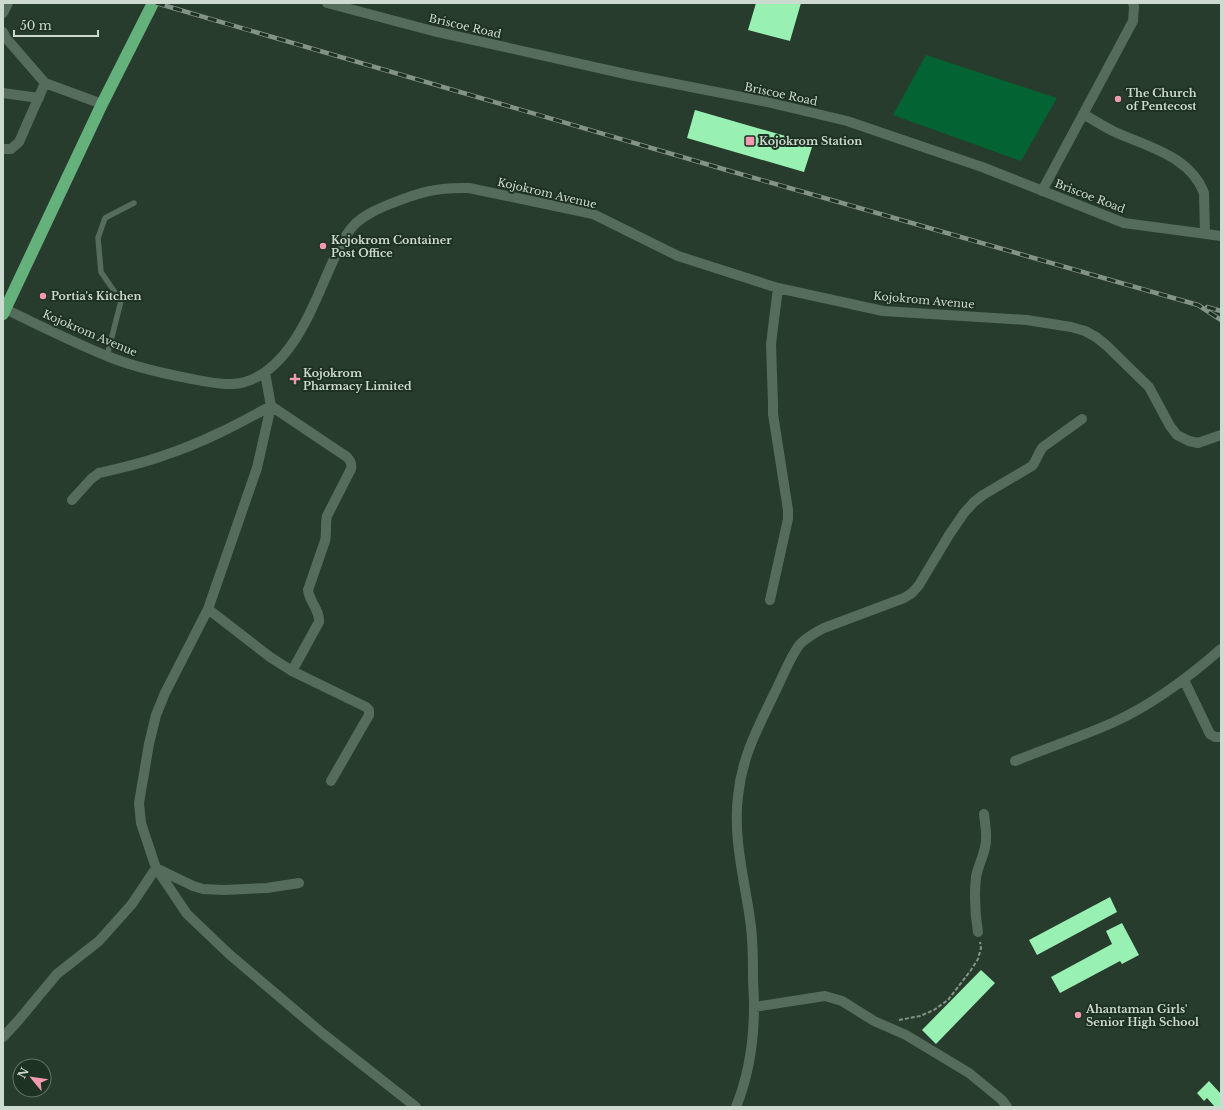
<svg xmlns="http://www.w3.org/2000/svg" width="1224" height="1110" viewBox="0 0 1224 1110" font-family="'Libre Baskerville',serif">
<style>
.green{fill:#036332}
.building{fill:#98f0b2}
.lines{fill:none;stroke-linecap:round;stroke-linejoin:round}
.path{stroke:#839386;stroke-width:2;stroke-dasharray:4 2;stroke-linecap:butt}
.lane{stroke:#556b5b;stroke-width:5.5}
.street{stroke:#556b5b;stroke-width:10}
.secondary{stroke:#556b5b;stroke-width:10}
.highway{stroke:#64b17c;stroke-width:12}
.rail-casing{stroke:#839387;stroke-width:4.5}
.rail{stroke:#1e3223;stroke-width:3;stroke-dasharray:9;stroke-linecap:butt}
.poi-dot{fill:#f19ab1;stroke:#1e3223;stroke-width:1.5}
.labels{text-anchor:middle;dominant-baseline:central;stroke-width:4;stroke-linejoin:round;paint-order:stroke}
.street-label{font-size:11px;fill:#cddad0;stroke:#1e3223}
.poi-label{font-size:11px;font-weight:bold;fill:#cddad0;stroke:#1e3223;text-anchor:start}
</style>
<rect width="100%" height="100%" fill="#283c2d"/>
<!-- green -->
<path class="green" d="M926 55 1057 98 1021 161 893 115Z"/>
<!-- building -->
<path class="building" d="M756 3H801L790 41 748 30Z
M695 110 813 144 804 172 687 138Z
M1110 897 1117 912 1037 955 1029 940Z
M1122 923 1139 955 1122 964 1120 961 1060 993 1051 977 1112 944 1106 931Z
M981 970 995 983 936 1044 922 1030Z
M1209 1081 1221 1094V1107H1215L1207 1098 1204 1101 1197 1093Z"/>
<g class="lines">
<!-- path -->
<path class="path" d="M899 1020 920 1016 934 1010 948 1000 971 970 978 959 981 948 980 942"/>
<!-- lane -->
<path class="lane" d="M107 356 121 301 101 272 98 238 105 218 134 203"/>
<!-- street -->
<path class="street" d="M3 13 8 3
M3 32 6 38 45 83 102 104
M3 93 39 98
M1083 114C1094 120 1104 127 1115 132 1148 147 1190 156 1204 193L1205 233
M3 149H11L19 142 45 83
M1042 191 1133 21 1134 7 1133 3
M5 309C39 325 72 342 107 356 131 366 157 372 182 377 196 380 219 385 233 384 286 380 311 311 329 270 337 253 343 236 356 223 366 214 378 209 390 204 420 192 437 187 469 188L593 214 678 256 778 288 883 311 1027 320 1071 327 1085 331 1096 337 1106 345 1149 387 1170 426 1177 435 1189 441 1198 443 1221 435
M265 373 271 406 257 468 208 609 165 693 156 715 149 744 139 803 141 823 156 868 187 914 229 954 322 1033 416 1107
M72 500 91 479 99 473C121 468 144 463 165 455 202 443 236 425 271 406L347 457C351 461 352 464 351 469L327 516C325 524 327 533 325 541L308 590C309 601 320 610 319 622L292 671
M770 600 788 519V510L773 414V404L771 344 778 288
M208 609 270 657 292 671 366 707 369 710V715L331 781
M1184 680 1210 734 1215 737H1221
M1015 761C1047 748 1080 737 1112 723 1152 705 1188 678 1221 649
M978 932C975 914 974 896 976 877 978 866 983 858 985 847 988 837 985 824 984 814
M754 1007 825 996 842 1001 874 1021 906 1035 969 1073 1002 1100 1007 1107
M3 1037 17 1022 57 974 99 941 132 904 156 868 193 886 203 889 224 890 267 888 299 883
M736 1107C749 1075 754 1040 754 1006 754 996 753 986 753 976 753 957 753 938 750 919 744 878 733 837 738 796 742 756 758 728 774 694 782 679 791 654 801 643 808 637 816 632 824 628L904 598 912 593 919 585 949 535 964 513 974 502 983 495 1032 466C1037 460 1038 453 1043 447L1082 419"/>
<!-- secondary -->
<path class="secondary" d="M327 3 433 31 630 75 767 102 847 121 982 167 1124 223 1221 236"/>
<!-- highway -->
<path class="highway" d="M3 314 102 104 153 3"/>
<defs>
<path id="rail" d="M156 3 730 171 1198 305 1221 320
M1207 307 1221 311"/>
</defs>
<!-- rail casing -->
<use href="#rail" class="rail-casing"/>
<!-- rail -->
<use href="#rail" class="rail"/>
</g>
<!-- markers -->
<g class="poi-dot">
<circle cx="1118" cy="99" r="4"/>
<rect x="745" y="136" width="10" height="10" rx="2"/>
<circle cx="323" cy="246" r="4"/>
<circle cx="43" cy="296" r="4"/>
<path d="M293 373h4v4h4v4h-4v4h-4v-4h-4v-4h4z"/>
<circle cx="1078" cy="1015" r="4"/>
</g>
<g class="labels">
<!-- street labels -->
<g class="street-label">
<text transform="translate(465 26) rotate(13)">Briscoe Road</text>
<text transform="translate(781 94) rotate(12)">Briscoe Road</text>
<text transform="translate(547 193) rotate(13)">Kojokrom Avenue</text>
<text transform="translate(1090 196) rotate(21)">Briscoe Road</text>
<text transform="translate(924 300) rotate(5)">Kojokrom Avenue</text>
<text transform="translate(90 333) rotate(23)">Kojokrom Avenue</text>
</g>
<!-- poi labels -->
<g class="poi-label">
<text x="1126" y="93">The Church<tspan x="1126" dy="13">of Pentecost</tspan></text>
<text x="759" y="141">Kojokrom Station</text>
<text x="331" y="240">Kojokrom Container<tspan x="331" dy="13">Post Office</tspan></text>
<text x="51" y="296">Portia's Kitchen</text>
<text x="303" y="373">Kojokrom<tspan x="303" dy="13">Pharmacy Limited</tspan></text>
<text x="1086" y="1009">Ahantaman Girls'<tspan x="1086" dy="13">Senior High School</tspan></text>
</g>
</g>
<!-- border -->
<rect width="1224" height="1110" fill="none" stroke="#cddad0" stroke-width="8"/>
<!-- north arrow -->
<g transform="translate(32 1078) rotate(299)"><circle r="19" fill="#1e3223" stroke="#647568"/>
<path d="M0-3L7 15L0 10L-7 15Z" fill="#f19ab1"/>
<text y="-6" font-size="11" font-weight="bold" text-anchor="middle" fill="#cddad0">N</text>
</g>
<!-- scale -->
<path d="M14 30v6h84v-6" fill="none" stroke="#cddad0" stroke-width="2"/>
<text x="20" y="30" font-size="12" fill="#cddad0" stroke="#1e3223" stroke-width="3" paint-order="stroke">50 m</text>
</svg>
